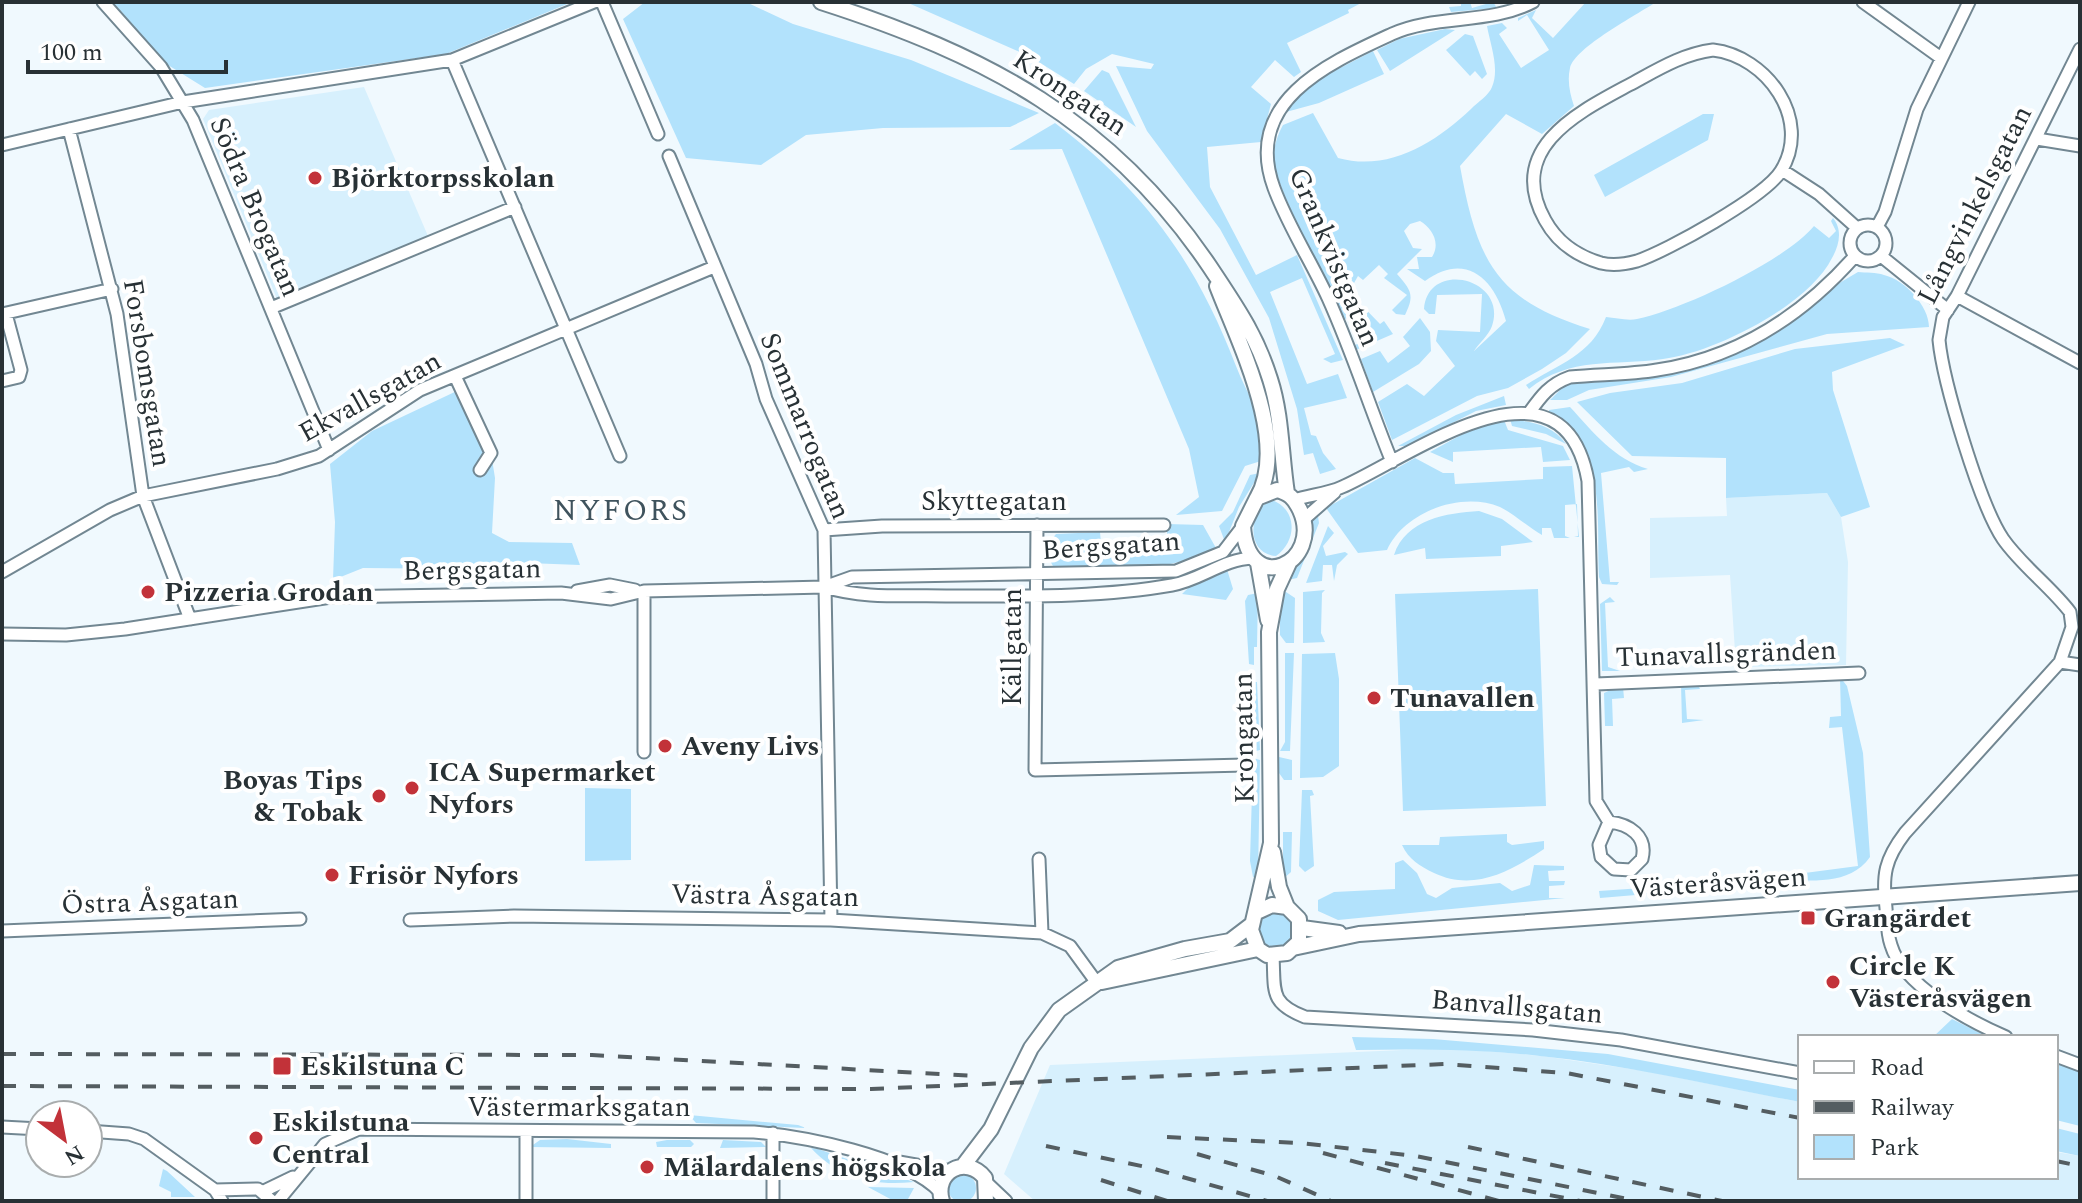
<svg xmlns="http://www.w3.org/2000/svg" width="2082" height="1203" viewBox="0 0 2082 1203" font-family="Spectral,serif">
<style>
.built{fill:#d7f0fd}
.green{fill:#b2e2fc}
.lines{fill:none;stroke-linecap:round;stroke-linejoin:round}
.minor-casing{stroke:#728792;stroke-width:15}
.tertiary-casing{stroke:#728792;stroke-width:18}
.minor{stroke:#fff;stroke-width:11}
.tertiary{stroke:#fff;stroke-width:14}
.rail{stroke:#545d61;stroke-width:4;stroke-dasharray:14 14;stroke-linecap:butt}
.poi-dot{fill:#c23239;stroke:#fff;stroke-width:3}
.labels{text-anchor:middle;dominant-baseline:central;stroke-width:8;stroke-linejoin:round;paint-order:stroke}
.street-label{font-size:28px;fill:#283135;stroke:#fff}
.poi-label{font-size:28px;font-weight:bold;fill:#283135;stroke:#fff;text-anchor:start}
.neighbourhood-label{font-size:30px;letter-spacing:2px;fill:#3f535d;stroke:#fff}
</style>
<rect width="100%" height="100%" fill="#f0f9fe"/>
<!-- built -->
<path class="built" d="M364 87 428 236 277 299 203 119 209 110Z
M1827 493 1841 517 1848 562 1846 665 1736 667 1730 575 1650 578V518L1727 516 1726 498Z
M1449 1048 1542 1056 1645 1071 1800 1102V1177H2056V1152L2080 1156V1201H1035L1004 1174 1050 1065Z"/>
<!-- green -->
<path class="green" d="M113 2H572L446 54 205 88 168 65Z
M645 2H746L793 24 911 60 1039 113 1010 127 883 128 806 135 761 165 686 158 623 19Z
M906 2H1363L1348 10 1349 13 1287 43 1301 72 1294 77 1275 60 1251 87 1271 104 1261 142 1207 147 1210 187 1256 275 1297 255 1343 360 1331 363 1323 359 1335 354 1302 278 1270 292 1307 384 1338 374 1347 398 1304 408 1311 435 1316 436 1323 453 1336 469 1320 474 1313 453 1304 455 1297 409 1269 318 1220 229 1147 131 1116 66 1151 69 1154 64 1112 54 1086 69 1074 84 1029 56Z
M1461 2H1470L1472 8 1493 2 1497 8 1451 12 1449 7 1461 6Z
M1586 2H1656C1637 15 1575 47 1570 68 1567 81 1570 94 1574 106L1542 134 1506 114 1460 166C1477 260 1495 300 1590 329L1566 353 1542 369 1508 388 1477 396 1392 440 1378 402 1407 384 1424 396 1455 366 1436 341 1438 330 1480 332 1482 294 1437 295 1435 314H1429L1424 309C1428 259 1508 278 1492 326 1489 335 1479 343 1474 351L1506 321C1495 279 1466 251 1425 281L1407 269H1419L1417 257H1432C1441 243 1432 228 1420 221L1410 224 1404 231 1413 248 1422 249 1397 274C1411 290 1415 295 1405 315L1396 314 1392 310 1407 295 1384 278 1388 274 1379 265 1363 280 1358 276 1349 292 1380 324 1384 321 1393 334 1356 350 1355 345 1366 340 1356 315 1345 319C1330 288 1275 187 1274 161 1273 148 1277 136 1283 125L1313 113 1338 158C1389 172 1435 143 1471 109 1478 102 1489 95 1492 87 1500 68 1490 44 1487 26L1502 23 1507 28 1499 34 1521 68 1549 50 1527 15 1518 21V18L1536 10 1532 18 1553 38Z
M1445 29 1455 30 1390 71 1377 50 1399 39Z
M1465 34 1473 36 1487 74 1482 79 1475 71 1470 76 1446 50Z
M1373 51 1384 74 1319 103 1286 112 1311 83Z
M1102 70 1109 73 1136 127 1084 91Z
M1703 114H1714L1708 140 1605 197 1594 175Z
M1055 123C1145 191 1196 262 1236 366 1241 380 1249 393 1254 406 1259 423 1259 443 1261 461L1245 466 1222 511 1176 515 1199 497 1189 449 1062 149 1009 150Z
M1833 218C1843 230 1839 246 1832 258 1809 305 1714 353 1663 359 1614 366 1570 356 1529 389L1526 385C1558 364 1591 356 1606 317 1616 318 1628 321 1637 319 1682 310 1785 261 1814 226L1829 238 1836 231 1831 221Z
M1858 272C1866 273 1876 272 1884 275 1905 280 1929 306 1929 327L1827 334 1671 377 1589 390 1567 400H1550L1565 385 1575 381 1669 373 1758 340 1796 319 1836 285Z
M1420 318 1430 332 1431 351 1419 364 1373 392 1361 359 1380 351 1388 363 1410 346 1403 337Z
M1890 338 1905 345 1832 372 1833 390 1870 507 1841 517 1827 493 1726 498V458L1632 456 1577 402 1610 393 1682 383 1795 349Z
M461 389 491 453 495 478 492 533 509 542 572 543 580 565 503 562 467 569 363 568 333 580 335 522 330 464 372 431Z
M1504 396 1506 405 1476 411 1407 446H1398L1456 415Z
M1570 407C1594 433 1614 459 1648 469L1634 472 1629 467 1601 473 1610 582H1619L1617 585 1602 584 1599 577C1596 524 1608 440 1549 413V410Z
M1510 419C1532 422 1553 425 1566 444L1546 434 1512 426Z
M1504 420 1508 430 1563 446 1570 460 1543 462 1541 447 1453 452V462L1430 452 1479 425Z
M1415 458 1443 473H1454L1455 484 1543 479V467L1572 466 1579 537H1574L1578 536 1577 504 1565 505V536L1570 538H1554L1551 528H1542V535C1528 527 1514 514 1500 507 1461 491 1404 512 1387 550L1358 553 1326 508Z
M1260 473 1239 507 1225 542 1219 526 1233 512 1250 475Z
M1272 500C1298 510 1297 541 1276 556 1251 554 1249 527 1259 508Z
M1479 511 1502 519 1533 542 1501 546V556L1426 559 1425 548 1394 555C1406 519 1447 513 1479 511Z
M1318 516 1319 523 1297 578 1283 581 1312 520Z
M1167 524 1203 525 1216 548C1168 573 1118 569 1065 570L1053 566C1045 553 1047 545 1056 534L1100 532 1102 555 1167 553Z
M1328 526 1334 533 1323 546 1326 556 1345 552 1348 554 1337 565 1334 581 1332 565H1323L1322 581 1306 583Z
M1226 566 1233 589 1226 600 1182 594 1193 583Z
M1538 589 1546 806 1403 811 1395 594Z
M1325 590 1322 593 1321 633 1325 642 1303 643V592Z
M1286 592 1295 598 1294 643H1286L1280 635V593Z
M1258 593 1257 647H1254V665L1249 664 1245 601 1248 595Z
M1610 597 1615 602 1605 603 1608 667 1620 671H1602L1600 604Z
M1285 653H1294L1290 751H1280L1285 742Z
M1335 653 1339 679V766L1323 777 1300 778 1302 654Z
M1249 671H1252L1253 682H1257L1260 750 1256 751 1251 748Z
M1840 677 1847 686 1863 753 1870 857C1844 894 1792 873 1755 885L1600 898 1599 891 1744 881 1858 866 1842 727 1829 728 1830 717 1841 716Z
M1697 683 1700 689 1685 690 1687 719 1704 720 1682 723 1681 684Z
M1617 687H1623L1624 698 1612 699 1613 726H1605L1604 693Z
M1279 757 1292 760V780H1284L1279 773Z
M1253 758 1260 760 1258 878 1253 877 1250 861Z
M585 788 631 789V860L585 861Z
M1302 790H1312L1314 795 1310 796 1314 866 1305 872 1299 866Z
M1283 832H1292L1291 872 1283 879Z
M1507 834V842L1512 845 1544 841V849C1511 871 1474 892 1434 873 1420 866 1409 860 1402 845H1439L1440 837Z
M1403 860 1417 873 1427 894 1436 898 1452 888 1500 883 1512 891 1530 885 1534 865 1564 866V870L1548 871 1549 881H1565L1564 885 1549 886V898H1565L1338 920 1318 911V900L1334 892 1395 889V863Z
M1256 930a19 19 0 1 1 38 0a19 19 0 1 1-38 0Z
M1952 1019 1988 1037H1933Z
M1352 1037 1433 1039 1608 1054 1800 1090V1102C1713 1086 1628 1065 1540 1056 1478 1049 1418 1049 1356 1050Z
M2056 1062 2080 1072V1126L2056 1120Z
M689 1115 798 1125 806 1128 696 1123Z
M2056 1128 2080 1134V1156L2056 1151Z
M567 1139 611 1144V1148L530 1147 540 1140Z
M667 1140H690L694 1144 691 1147H657L656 1142Z
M723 1140 761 1142 766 1147 720 1148Z
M811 1148 818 1149 914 1182C873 1186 840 1179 811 1148Z
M163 1169 167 1171 195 1197H171V1192L159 1186Z
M948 1188a14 14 0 1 1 28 0a14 14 0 1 1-28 0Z
M868 1187 914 1188 908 1199 894 1201Z"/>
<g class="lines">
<defs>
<path id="minor" d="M103 2 161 67 193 120 329 450
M602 2 658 134
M1863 2 1941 58
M1713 50C1766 56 1813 119 1781 171 1765 197 1667 251 1637 261 1626 264 1613 266 1601 263 1577 256 1557 242 1545 220 1505 148 1579 112 1629 85 1657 70 1682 54 1713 50Z
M452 60 620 456
M69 129 117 314 143 496 190 619
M2037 139 2080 146
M2 145 183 102 452 60 594 2
M669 156 756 364 766 399 824 530 831 920
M1782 170 1819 194 1857 228
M1850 243a18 18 0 1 1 36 0a18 18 0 1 1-36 0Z
M1877 227 1885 212 1917 109 1969 2
M1881 256 1948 310
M1957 296 2080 363
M271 308 515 207
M2 314 112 289
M455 376 491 453 480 470
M2 381 19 377 21 370 6 314
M1529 413C1541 396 1550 384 1570 377 1599 374 1628 375 1657 370 1738 358 1802 316 1855 256
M1392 462C1370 408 1352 351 1328 298 1311 261 1288 226 1274 188 1242 101 1329 63 1392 34 1437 14 1489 25 1533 2
M1294 500C1309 495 1327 494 1342 487 1410 457 1563 341 1588 481L1596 801 1609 822C1629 824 1648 836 1642 859L1631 870 1614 869 1601 857 1599 845 1609 822
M1303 520 1335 492
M1037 525 1035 770 1245 765
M824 530 882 526 1164 525
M2 572 110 510 143 496 277 469 319 456 420 390 714 267
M825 587C864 599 905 595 946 596 1020 596 1099 598 1172 585 1201 580 1223 559 1253 558
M577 591 610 585 635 590
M644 591V752
M2 634 66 635 125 629 331 597 561 593 611 599 644 591 824 587 852 577 1176 571 1223 552 1243 526
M2060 662 2080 665
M1596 684 1859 673
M1039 859 1042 933
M410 920 514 916 831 920 1042 933 1070 946 1097 983
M2 931 300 919
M1273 956C1275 991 1269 1003 1305 1017L1533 1030 1621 1040 1800 1073
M2006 1037C1969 1021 1903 986 1891 945 1887 934 1887 920 1886 908 1882 875 1885 859 1905 833L2060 662 2072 627 2070 612C2050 586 2022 566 2003 539 1980 505 1943 382 1939 340L1943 317 1957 296 2080 49
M2056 1056 2080 1065
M2 1127 40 1129
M88 1131 129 1134 144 1139 215 1190 222 1201
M773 1133V1201
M899 1162 950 1171
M988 1184 1006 1201
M215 1190 258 1189 272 1201
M264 1191 293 1177
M278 1201 325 1144 359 1129 754 1132C802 1136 907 1156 940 1192
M526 1201V1131"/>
<path id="tertiary" d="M821 2C986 55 1111 120 1210 267 1235 305 1256 334 1270 379 1282 416 1281 455 1287 493
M1217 286C1238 341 1290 443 1257 498
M1277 490C1289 493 1294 498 1300 510 1324 563 1248 599 1243 526L1257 498Z
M1258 563 1268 620
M1273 852 1279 887 1287 907
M1257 912 1272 905 1287 907 1299 919V942L1287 953 1267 955 1258 949 1251 930 1271 843 1269 632 1277 589 1289 563
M1302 928 1339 933
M1293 948 1359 934 2080 883
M1102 982 1258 949
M963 1166 991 1129 1031 1048 1059 1010 1118 968 1185 949 1230 941 1251 925
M942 1201C933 1172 966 1154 985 1178L986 1201"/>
</defs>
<!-- minor casing -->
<use href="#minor" class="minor-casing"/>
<!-- tertiary casing -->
<use href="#tertiary" class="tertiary-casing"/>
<!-- minor -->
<use href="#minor" class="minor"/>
<!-- tertiary -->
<use href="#tertiary" class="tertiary"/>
<!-- rail -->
<path class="rail" d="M2 1054 592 1055 977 1076
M2 1086 871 1089 1444 1064 1566 1073 1800 1118
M1167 1137 1300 1143 1416 1156 1637 1201
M1046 1146 1151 1168 1267 1201
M1468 1147 1722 1201
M1323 1153 1499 1201
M1197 1154 1275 1176 1331 1201
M2056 1161 2080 1166
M1385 1163 1580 1201
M1101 1180 1167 1201"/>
</g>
<!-- markers -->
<g class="poi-dot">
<circle cx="315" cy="178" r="8"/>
<circle cx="148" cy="592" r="8"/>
<circle cx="1374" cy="698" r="8"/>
<circle cx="665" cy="746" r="8"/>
<circle cx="412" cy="788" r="8"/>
<circle cx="379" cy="796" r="8"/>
<circle cx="332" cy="875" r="8"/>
<rect x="1800" y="910" width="16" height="16" rx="4"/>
<circle cx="1833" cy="982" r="8"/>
<rect x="272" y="1056" width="20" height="20" rx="4"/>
<circle cx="256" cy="1138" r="8"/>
<circle cx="647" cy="1167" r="8"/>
</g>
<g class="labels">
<!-- street labels -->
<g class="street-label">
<text transform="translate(1070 93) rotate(34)">Krongatan</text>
<text transform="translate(1975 205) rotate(-63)">Långvinkelsgatan</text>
<text transform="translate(255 207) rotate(67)">Södra Brogatan</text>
<text transform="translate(1334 257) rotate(67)">Grankvistgatan</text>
<text transform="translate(147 373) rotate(81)">Forsbomsgatan</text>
<text transform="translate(370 397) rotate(-29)">Ekvallsgatan</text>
<text transform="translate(805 426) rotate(68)">Sommarrogatan</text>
<text x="994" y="501">Skyttegatan</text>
<text transform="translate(1111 546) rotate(-4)">Bergsgatan</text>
<text transform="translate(472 570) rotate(-1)">Bergsgatan</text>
<text transform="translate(1012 647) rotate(-90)">Källgatan</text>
<text transform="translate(1726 654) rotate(-2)">Tunavallsgränden</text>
<text transform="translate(1244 738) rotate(-91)">Krongatan</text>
<text transform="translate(1718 883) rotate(-4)">Västeråsvägen</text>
<text transform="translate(765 896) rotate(1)">Västra Åsgatan</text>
<text transform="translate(150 902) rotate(-2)">Östra Åsgatan</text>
<text transform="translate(1517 1007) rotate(5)">Banvallsgatan</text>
<text x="579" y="1107">Västermarksgatan</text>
</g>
<!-- poi labels -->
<g class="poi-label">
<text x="331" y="178">Björktorpsskolan</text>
<text x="164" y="592">Pizzeria Grodan</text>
<text x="1390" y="698">Tunavallen</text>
<text x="681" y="746">Aveny Livs</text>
<text x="428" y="772">ICA Supermarket<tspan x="428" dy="32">Nyfors</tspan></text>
<text x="363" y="780" text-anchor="end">Boyas Tips<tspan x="363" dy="32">&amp; Tobak</tspan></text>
<text x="348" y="875">Frisör Nyfors</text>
<text x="1824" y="918">Grangärdet</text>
<text x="1849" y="966">Circle K<tspan x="1849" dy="32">Västeråsvägen</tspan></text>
<text x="300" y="1066">Eskilstuna C</text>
<text x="272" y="1122">Eskilstuna<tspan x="272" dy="32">Central</tspan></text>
<text x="663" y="1167">Mälardalens högskola</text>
</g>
<!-- neighbourhood labels -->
<g class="neighbourhood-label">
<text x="621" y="511">NYFORS</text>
</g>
</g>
<!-- border -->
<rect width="2082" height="1203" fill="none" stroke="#283135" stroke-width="8"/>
<!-- legend -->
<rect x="1798" y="1035" width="260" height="144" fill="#ffffff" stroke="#a9adae" stroke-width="2"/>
<rect x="1814" y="1061" width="40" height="12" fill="#ffffff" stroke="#a9adae" stroke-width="2"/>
<text x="1870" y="1075" font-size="24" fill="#283135">Road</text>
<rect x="1814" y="1101" width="40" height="12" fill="#545d61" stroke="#a9adae" stroke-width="2"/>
<text x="1870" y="1115" font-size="24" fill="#283135">Railway</text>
<rect x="1814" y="1135" width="40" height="24" fill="#b2e2fc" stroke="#a9adae" stroke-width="2"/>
<text x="1870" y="1155" font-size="24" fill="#283135">Park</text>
<!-- north arrow -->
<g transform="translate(64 1139) rotate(148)"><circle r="38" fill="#ffffff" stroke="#a9adae" stroke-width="2"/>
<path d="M0-6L14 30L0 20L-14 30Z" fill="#c23239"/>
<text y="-12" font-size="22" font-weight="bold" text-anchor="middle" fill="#283135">N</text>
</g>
<!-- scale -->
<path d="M28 60v12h198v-12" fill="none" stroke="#283135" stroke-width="4"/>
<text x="40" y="60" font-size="24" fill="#283135" stroke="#ffffff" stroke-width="6" paint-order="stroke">100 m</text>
</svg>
